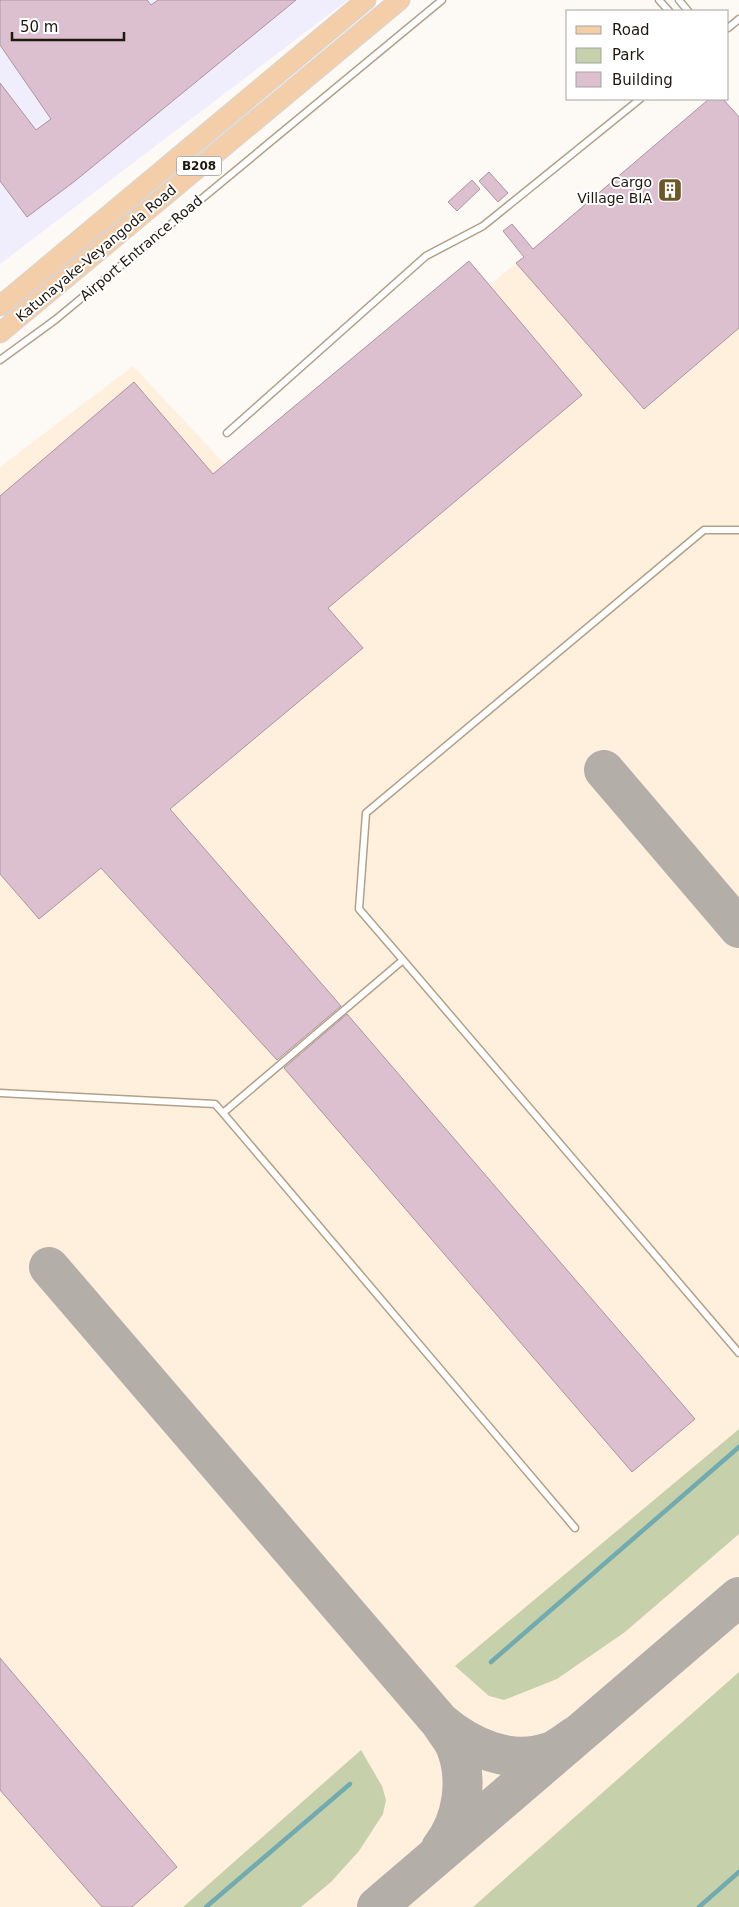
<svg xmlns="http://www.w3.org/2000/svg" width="739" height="1907" viewBox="0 0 739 1907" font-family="'DejaVu Sans',sans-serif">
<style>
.industrial{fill:#f0eefc}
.built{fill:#fef0dd}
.green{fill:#c6d1ac}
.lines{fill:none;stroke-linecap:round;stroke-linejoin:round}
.stream{stroke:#71aaaf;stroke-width:4.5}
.taxiway{stroke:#b3afa8;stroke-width:40}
.building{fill:#dcc0cf;stroke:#ae93a1}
.service-casing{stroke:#b2a189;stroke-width:9}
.primary-casing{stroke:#d6d5d4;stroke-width:21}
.service{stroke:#fff;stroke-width:6}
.primary{stroke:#f4cea8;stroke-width:19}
.labels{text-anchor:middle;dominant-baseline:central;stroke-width:4;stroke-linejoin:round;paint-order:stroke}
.shield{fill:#fff;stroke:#625d57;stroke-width:1}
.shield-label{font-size:12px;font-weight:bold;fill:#1e180f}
.poi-label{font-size:14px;fill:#1e180f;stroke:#fff;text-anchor:end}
.street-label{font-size:14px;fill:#1e180f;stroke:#fff}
</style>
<rect width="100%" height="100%" fill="#fdfaf5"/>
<!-- industrial -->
<path class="industrial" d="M0 0H348L0 264Z"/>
<!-- built -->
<path class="built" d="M709 99H723L739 117V1907H0V467L133 366 225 464 469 261 490 285Z"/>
<!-- green -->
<path class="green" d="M739 1429V1534L625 1632 557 1679 504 1700 489 1696 455 1666Z
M739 1672V1907H473Z
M361 1750 382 1786 386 1800 383 1814 359 1851 331 1882 301 1907H183Z"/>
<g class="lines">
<!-- stream -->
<path class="stream" d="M491 1662 739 1447
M206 1907 350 1784
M699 1907 739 1872"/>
<!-- taxiway -->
<path class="taxiway" d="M604 770 739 928
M49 1267 440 1722C469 1747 510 1766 550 1752 560 1748 570 1739 579 1734
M440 1722C445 1730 451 1737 455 1745 469 1778 463 1820 441 1848
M377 1907 739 1597"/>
</g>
<!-- building -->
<path class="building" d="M0 0H147L151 5 158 0H296L75 181 27 217 0 181V83L36 130 51 119 0 45Z
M709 99H723L739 117V328L644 409 516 263 524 257 503 231 512 224 533 249Z
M489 172 508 193 498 202 479 181Z
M472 180 480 189 457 211 448 202Z
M469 261 582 395 328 608 363 648 170 809 341 1006 277 1060 101 868 39 919 0 874V496L134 382 213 474Z
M347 1014 695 1419 632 1472 284 1068Z
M0 1658 177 1867 132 1907H102L0 1790Z"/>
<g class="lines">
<defs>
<path id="service" d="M659 0 669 11
M679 0 688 11
M728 28 739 19
M0 360 55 320 442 0
M227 433 426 256 483 226 640 99
M403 960 739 1353
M0 1093 215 1104 223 1113 403 960 359 909 366 813 704 530H739
M223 1113 575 1528"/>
<path id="primary" d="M0 306 366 0
M0 333 400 0"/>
</defs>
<!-- service casing -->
<use href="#service" class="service-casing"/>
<!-- primary casing -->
<use href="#primary" class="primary-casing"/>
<!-- service -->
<use href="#service" class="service"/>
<!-- primary -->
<use href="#primary" class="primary"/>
</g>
<!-- icons -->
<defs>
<symbol id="building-square" viewBox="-11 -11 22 22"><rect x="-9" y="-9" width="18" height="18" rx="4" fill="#6e5727" stroke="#fff"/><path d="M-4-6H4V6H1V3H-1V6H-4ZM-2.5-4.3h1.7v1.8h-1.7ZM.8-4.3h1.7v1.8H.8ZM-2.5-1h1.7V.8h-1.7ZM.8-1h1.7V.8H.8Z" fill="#fff"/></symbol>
</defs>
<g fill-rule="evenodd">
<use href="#building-square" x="656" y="176" width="28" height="28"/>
</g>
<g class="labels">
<!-- shield labels -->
<rect class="shield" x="176.5" y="156.5" width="45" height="19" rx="4"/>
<g class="shield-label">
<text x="199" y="166">B208</text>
</g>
<!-- poi labels -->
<g class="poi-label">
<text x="652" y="182">Cargo<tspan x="652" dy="16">Village BIA</tspan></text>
</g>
<!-- street labels -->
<g class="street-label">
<text transform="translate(141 248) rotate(-40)">Airport Entrance Road</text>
<text transform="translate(96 253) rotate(-40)">Katunayake-Veyangoda Road</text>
</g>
</g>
<!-- legend -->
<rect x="566" y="10" width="162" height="90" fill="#ffffff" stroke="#a5a39f"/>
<rect x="576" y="26" width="25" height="8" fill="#f4cea8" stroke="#a5a39f"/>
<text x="612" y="35" font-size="15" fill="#1e180f">Road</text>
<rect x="576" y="48" width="25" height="15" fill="#c6d1ac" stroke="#a5a39f"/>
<text x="612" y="60" font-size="15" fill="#1e180f">Park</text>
<rect x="576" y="72" width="25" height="15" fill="#dcc0cf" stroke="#a5a39f"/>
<text x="612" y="85" font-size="15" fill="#1e180f">Building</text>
<!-- scale -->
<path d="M12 32v8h112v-8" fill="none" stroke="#1e180f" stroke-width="2.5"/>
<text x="20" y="32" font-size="15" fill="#1e180f" stroke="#ffffff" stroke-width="4" paint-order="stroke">50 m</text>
</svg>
